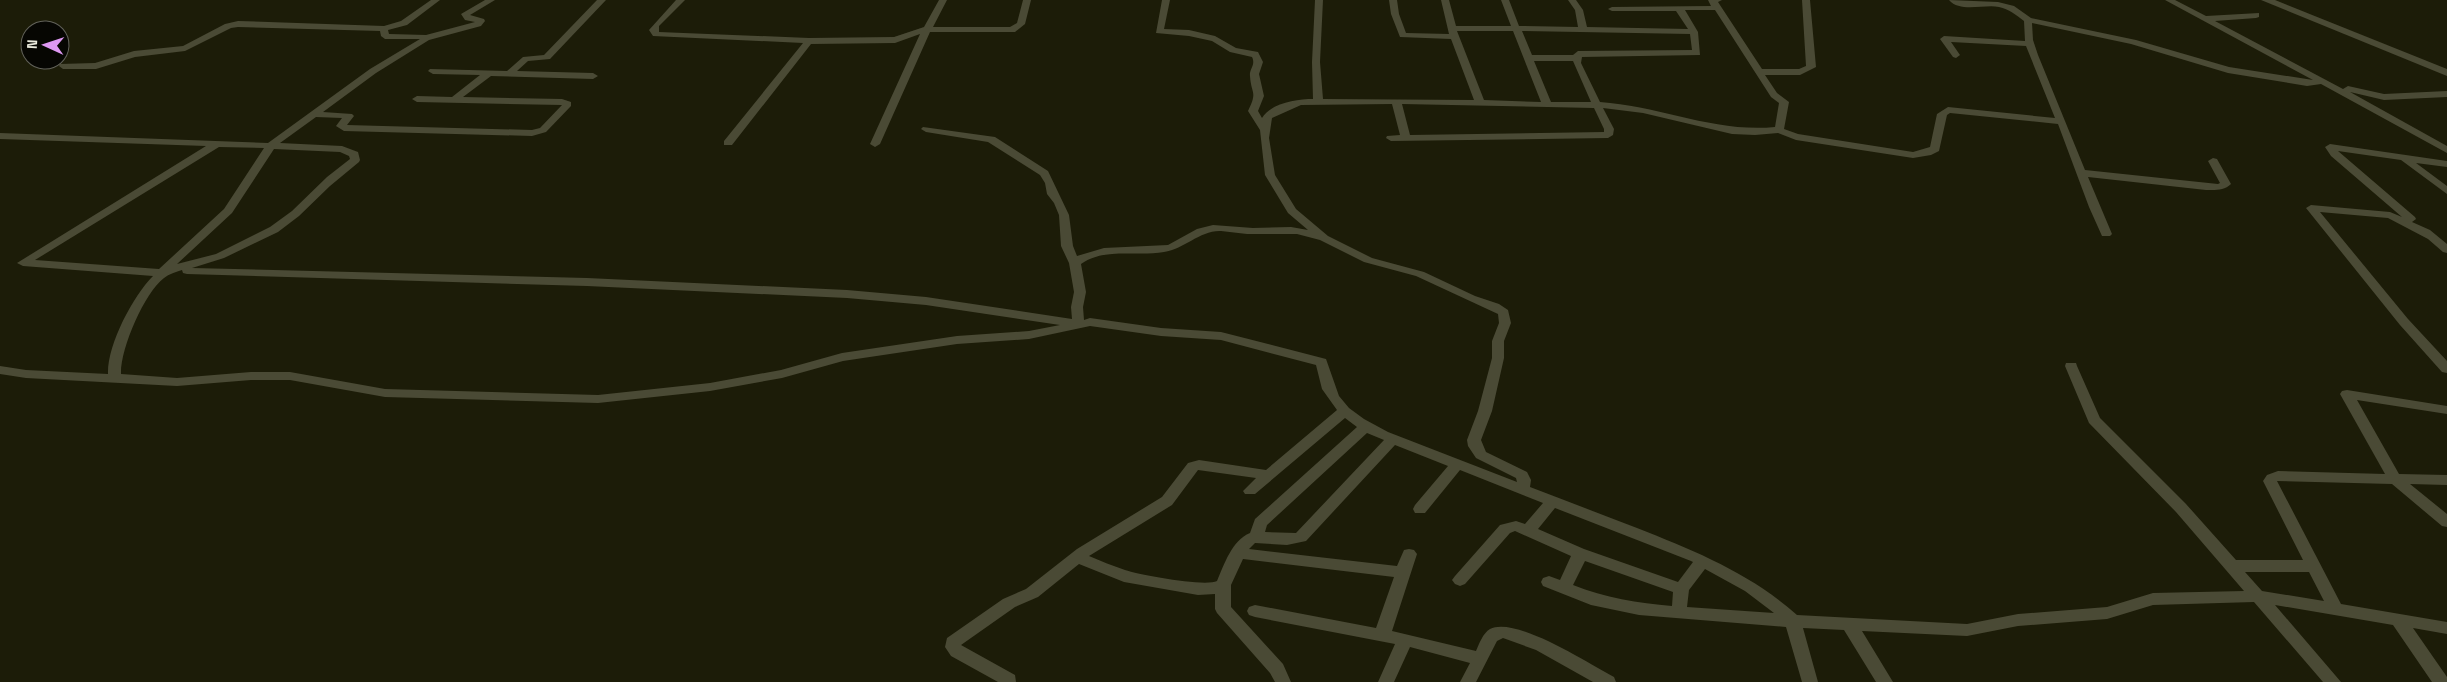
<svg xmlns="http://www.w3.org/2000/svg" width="2447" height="682" viewBox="0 0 2447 682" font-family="'Space Grotesk',sans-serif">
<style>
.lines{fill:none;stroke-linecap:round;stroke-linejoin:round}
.minor{fill:#4a4a35;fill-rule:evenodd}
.tertiary{fill:#4a4a35;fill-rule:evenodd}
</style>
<rect width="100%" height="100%" fill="#1c1c08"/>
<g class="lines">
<!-- minor -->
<path class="minor" d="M431 0H440L407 25 388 30 389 34 426 35 475 22 465 20 461 14 485 0H495L470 15 484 19 485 21 481 26 429 40 376 73 323 112 352 114 354 116 347 125 532 130 540 128 562 105 417 102 412 99 417 96 452 97 480 75 433 74 428 71 430 69 507 71 523 57 544 55 597 0H606L550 59 528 61 517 71 593 73 598 76 593 79 491 76 463 97 562 99 571 102V106L546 132 532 136 344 131 336 126 342 118 316 117 280 143 342 146 358 152 360 160 359 162 330 186 299 216 278 232 224 258 192 268 587 278 847 290 926 297 1072 319 1071 307 1074 292 1069 263 1061 246 1059 215 1054 203 1047 194 1045 183 1040 175 988 142 926 132 921 129 923 127 995 137 1048 171 1069 215 1073 246 1077 256 1104 248 1168 245 1197 229 1213 225 1253 228 1291 227 1308 230 1288 213 1265 175 1260 130 1248 111C1258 91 1251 94 1250 76 1249 69 1256 65 1252 57L1230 52 1212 41 1189 36 1156 33 1162 0H1170L1164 29 1189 30 1215 36 1236 48 1258 52 1263 62 1259 74 1264 96 1258 111 1262 118C1271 103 1297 99 1313 99L1312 62 1315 0H1323L1320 62 1323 99 1474 100 1451 39 1400 37 1391 14 1389 0H1397L1399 14 1406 33 1449 34 1441 0H1449L1456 26H1511L1501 0H1509L1519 26 1578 27 1575 10 1568 0H1576L1583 10 1587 27 1688 29 1676 11H1612L1608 9 1612 7 1711 6 1708 0H1722L1718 2 1762 69H1799L1806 66 1802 0H1810L1816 67 1800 75H1765L1777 93 1789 102 1784 129 1798 134 1913 152 1930 147 1937 114 1948 107 2055 118 2026 46 1951 42 1960 55 1956 58 1953 57 1940 39 1944 36 2025 41 2024 21C2016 15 2009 9 1999 7 1984 4 1960 13 1949 0L1998 2 2014 6 2031 18 2136 40 2229 67 2313 80 2165 0H2175L2206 16 2259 13V17L2256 18 2215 21 2343 89 2348 86 2384 94 2447 91V97L2384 100 2350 92 2447 146V153L2321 84 2307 86 2228 73 2131 44 2032 23 2033 40 2038 55 2085 170 2218 184 2220 183 2208 161 2213 158 2217 159 2231 184C2224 191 2215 190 2206 190L2088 177 2112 234 2110 236H2102L2089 207 2058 124 1950 113 1947 115 1939 151 1931 155 1913 158 1796 140 1778 133 1755 135 1732 134 1643 113 1603 108 1614 129 1613 135 1608 138 1391 141 1386 138 1387 136 1400 135 1392 104 1301 105 1272 118 1269 138 1275 175 1296 209 1328 236 1372 258 1424 272 1475 296 1499 304 1508 310 1511 323 1504 341V358L1492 411 1481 440 1486 452 1527 472 1531 480 1530 487C1566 501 1601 514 1637 528 1695 551 1750 573 1797 615L1967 624 2018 614 2107 607 2153 593 2244 591 2176 512 2089 423 2065 366 2066 363H2076L2077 366 2100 418 2186 504 2236 560H2303L2263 481 2267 475 2278 471 2385 474 2340 394 2342 391 2347 390 2447 406V414L2357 400 2399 474 2447 475V485L2410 484 2447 514V527L2442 526 2392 484 2277 481 2341 604 2447 622V634L2413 628 2447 677V682H2432L2393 625 2275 605 2341 682H2323L2254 602 2153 605 2107 619 2018 626 1967 636 1862 631 1893 682H1876L1844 630 1803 628 1818 682H1802L1786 627 1639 615 1591 605 1543 586 1541 582 1543 578 1549 576 1560 580 1571 556 1515 531 1510 533 1465 584 1460 586 1455 584 1452 580 1455 576 1500 525 1516 521 1525 524 1543 503 1460 470 1425 513H1415L1413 509 1415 505 1448 466 1395 445 1306 541 1287 545 1255 543 1249 549 1397 566 1404 550 1409 549 1414 550 1417 554 1392 631 1476 651C1479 644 1483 633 1490 629 1516 616 1589 664 1614 677L1616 682H1593L1536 650 1503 638 1497 641 1476 682H1460L1470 663 1410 647 1394 682H1378L1395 644 1255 617 1249 615 1247 611 1249 607 1255 605 1376 628 1394 577 1243 559 1231 585V607L1283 664 1291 682H1275L1270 673 1217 613 1215 609V594L1198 595 1124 582 1079 564 1038 597 1015 607 961 645 1015 675 1016 682H998L951 656 945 647 947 638 1003 599 1026 589 1077 549 1162 497 1188 463 1199 460 1266 470 1337 410 1322 389 1316 365 1221 340 1161 336 1090 326 1029 339 957 344 843 361 782 378 710 391 598 403 385 397 290 380H251L177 386 26 378 0 374V366L26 370 108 374C107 345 133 296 153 276L23 266 17 263 206 146 0 139V133L268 143 370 69 420 39H385L381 36 380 31 238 27 231 28 185 51 135 57 96 69H63L59 66 60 64 95 63 134 51 183 46 225 24 238 21 384 26 401 21ZM1685 10H1715L1771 97 1779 103 1775 127C1715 133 1660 106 1600 102L1581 63 1582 57 1700 55 1698 32ZM1457 31H1513L1541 102 1484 100ZM1522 31 1690 34 1692 50 1578 51 1573 55H1532ZM1534 61H1573L1591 102H1551ZM1402 104 1594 108 1604 129V132L1410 135ZM219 147 264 148 224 209 159 269 35 260ZM274 149 340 152 349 156 350 159 327 177 292 211 270 227 216 254 177 264 232 213ZM1221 231 1247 234H1297L1320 240 1364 262 1416 276 1498 314 1499 323 1492 341V358L1478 411 1467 440 1468 446 1476 458 1516 478 1517 482 1388 432 1364 419 1349 408 1339 396 1326 359 1221 332 1161 328 1090 318 1084 320 1083 307 1086 292 1081 264C1105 247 1137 257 1164 252 1185 249 1200 230 1221 231ZM182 270 183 273 187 274 587 286 847 298 926 305 1060 325 1029 331 957 336 842 353 781 370 710 383 598 395 385 389 290 372H251L177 378 121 374C120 350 144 293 164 278 169 274 176 272 182 270ZM1345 418 1357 427 1255 519 1250 533C1232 540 1224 565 1217 581 1205 587 1140 575 1125 570 1113 566 1101 561 1089 556L1172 505 1198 470 1256 478 1243 491 1245 494H1255ZM1367 433 1384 440 1296 533 1265 532 1267 525ZM1555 508 1691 561 1693 562 1678 582 1584 549 1538 529ZM1585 561 1673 592 1672 606C1638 603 1605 598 1573 585ZM1705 569 1745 591 1774 613 1687 607 1689 590ZM2245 572H2309L2324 601 2262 591Z
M676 0H685L659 26V32L809 38 894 37 924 27 939 0H947L933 27H1010L1017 23 1023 0H1031L1025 24 1015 32H930L880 144 875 147 870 144 920 34 895 43 811 44 732 145H724V141L803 43 653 36 649 30Z
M2330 144 2447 161V167L2416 163 2447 186V194L2401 160 2338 151 2415 217 2416 219 2412 222 2430 230 2447 244V253L2443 252 2428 239 2388 218 2320 212 2408 319 2447 361V373L2442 372 2400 325 2306 208 2311 205 2390 212 2402 217 2331 156 2325 147Z"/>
<!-- tertiary -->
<path class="tertiary" d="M2261 0H2275L2447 69V76Z"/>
</g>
<!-- north arrow -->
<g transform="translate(45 45) rotate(273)"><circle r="24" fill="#060602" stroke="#62625a"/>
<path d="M0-4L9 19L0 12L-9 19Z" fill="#de98f2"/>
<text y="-8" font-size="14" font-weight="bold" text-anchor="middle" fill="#ebebde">N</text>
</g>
</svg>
